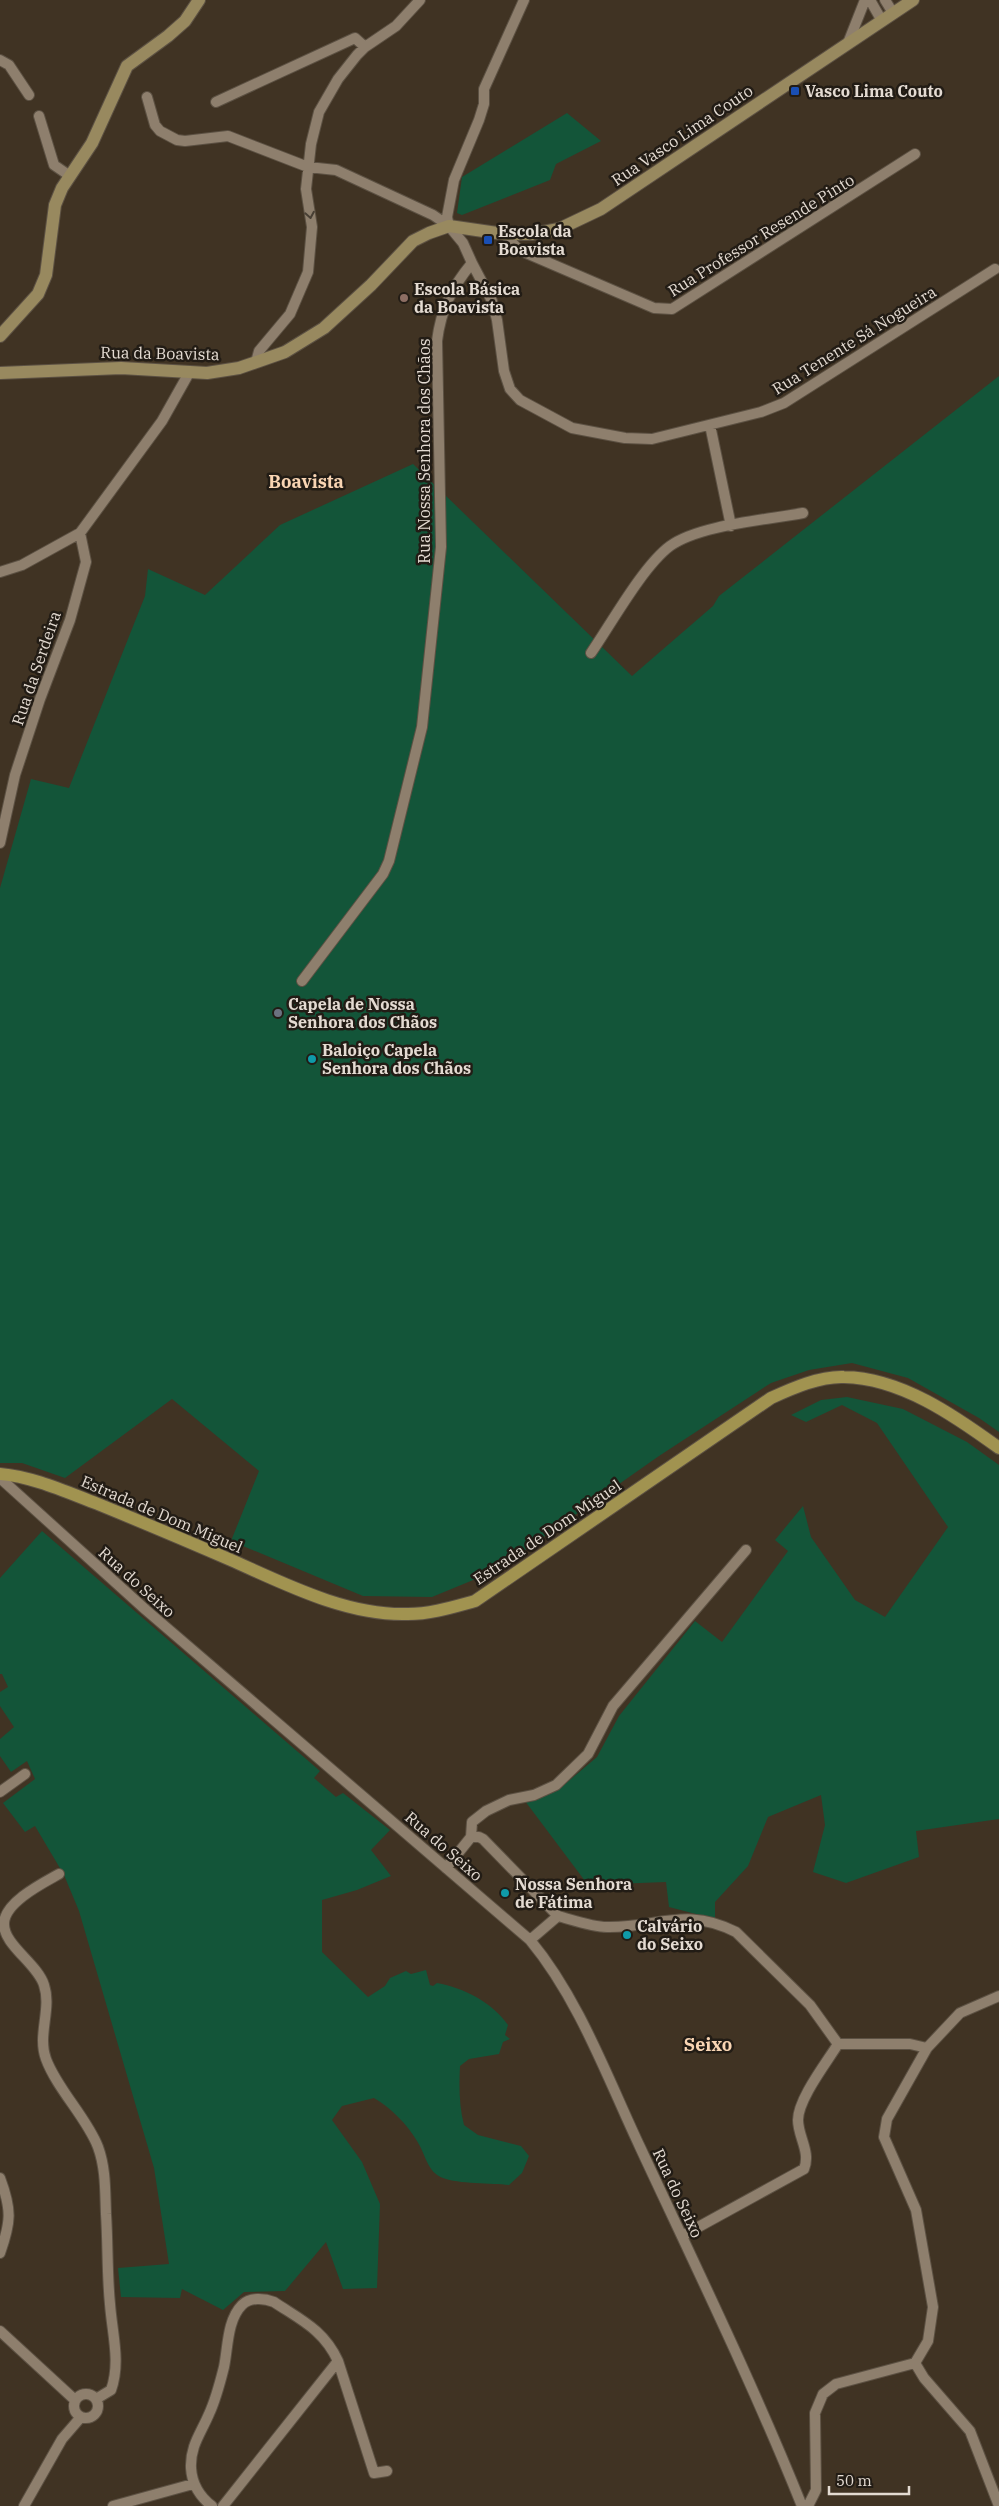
<svg xmlns="http://www.w3.org/2000/svg" width="999" height="2506" viewBox="0 0 999 2506" font-family="'IBM Plex Serif',serif">
<style>
.green{fill:#135539}
.lines{fill:none;stroke-linecap:round;stroke-linejoin:round}
.street-casing{stroke:#5c5143;stroke-width:12}
.secondary-casing{stroke:#5c5143;stroke-width:14}
.primary-casing{stroke:#5c5143;stroke-width:14}
.street{stroke:#8e7f6d;stroke-width:10}
.secondary{stroke:#98895f;stroke-width:12}
.primary{stroke:#a19350;stroke-width:12}
.oneway{stroke:#483f34}
.transit-dot{fill:#1a4fb4;stroke:#221c15;stroke-width:2}
.education-dot{fill:#8d6e63;stroke:#221c15;stroke-width:2}
.worship-dot{fill:#6b7280;stroke:#221c15;stroke-width:2}
.culture-dot{fill:#0f9aa8;stroke:#221c15;stroke-width:2}
.labels{text-anchor:middle;dominant-baseline:central;stroke-width:5;stroke-linejoin:round;paint-order:stroke}
.poi-label{font-size:16px;font-weight:bold;fill:#e4dbd2;stroke:#221c15;text-anchor:start}
.street-label{font-size:16px;fill:#e4dbd2;stroke:#221c15}
.neighbourhood-label{font-size:18px;font-weight:bold;fill:#f9d5b3;stroke:#221c15}
</style>
<rect width="100%" height="100%" fill="#403323"/>
<!-- green -->
<path class="green" d="M567 113 601 141 556 164 550 180 462 215 457 213 462 177Z
M999 376V1432L979 1418 908 1378 852 1363 809 1370 771 1383 659 1456 495 1571 432 1597 363 1596 231 1541 259 1471 172 1399 65 1478 22 1463H0V888L31 779 69 788 145 596 148 569 205 595 280 525 413 464 632 676 713 606 719 596Z
M847 1397 903 1409 967 1442 999 1465V1819L916 1831 919 1857 846 1883 813 1872 825 1825 821 1795 768 1817 748 1866 715 1902V1919L669 1907 666 1882 588 1885 525 1801 558 1790 597 1757 619 1716 695 1621 722 1642 788 1551 775 1540 803 1506 811 1537 855 1600 885 1617 948 1527 877 1423 842 1405 806 1422 791 1415 821 1400Z
M42 1531 320 1771 314 1778 336 1797 343 1793 390 1830 371 1850 391 1876 357 1890 322 1900V1952L368 1997 385 1986 390 1978 406 1971 411 1974 426 1970 430 1985 433 1986 437 1983C464 1988 492 2002 508 2025L505 2035 510 2039 503 2042 499 2054 469 2059 460 2066C459 2086 459 2106 464 2125L478 2135 521 2146 529 2156 522 2173 509 2185C492 2183 458 2184 443 2178 427 2172 426 2155 417 2141 407 2124 391 2108 374 2098L342 2106 332 2120 362 2162 380 2204 377 2288 343 2289 326 2242 285 2291 244 2292 223 2310 182 2289 180 2298 121 2297 118 2268 169 2264 154 2168 79 1911 64 1875 35 1826 25 1832 3 1803 35 1779 27 1761 11 1772 0 1756V1739L14 1727 0 1706V1692L8 1687 2 1674H0V1578Z"/>
<g class="lines">
<defs>
<path id="street" d="M870 0 882 21
M885 0 893 13
M848 43 865 0
M0 60 9 65 29 95
M147 97 155 125 160 131 177 140 185 141 228 136 308 167 336 170 433 215 449 226
M216 102 355 38 365 47
M39 116 54 165 70 176
M504 234 519 250 654 308 672 309 915 154
M472 263 492 301 497 320 504 371 510 389 520 400 572 428 625 438 652 439 761 412 784 403 995 269
M256 362 259 351 290 314 308 272 312 227 306 189 311 144 319 112 338 79 357 55 365 47 396 26 420 0
M710 425 731 526
M0 572 22 565 80 533 162 421 189 373
M591 653C611 624 643 566 670 546 699 525 766 520 803 513
M0 843 15 775 40 699 70 620 86 562 80 533
M302 981 383 874 389 861 422 727 441 547 437 341C441 309 452 287 472 263L463 243 449 226 447 217 454 180 479 120 484 104V89L524 0
M0 1478 146 1610 530 1940C579 1999 607 2077 640 2147 695 2265 753 2384 802 2506
M0 1792 25 1774
M471 1837 472 1822 486 1811 509 1800 534 1795 556 1785 588 1754 613 1706 746 1550
M446 1868 471 1837H479L483 1839 558 1916 530 1940
M59 1874C43 1883 5 1902 4 1923 3 1945 37 1963 44 1985 52 2009 37 2035 46 2059 57 2089 87 2118 98 2147 106 2169 105 2191 106 2214 108 2244 107 2275 110 2304 112 2333 121 2362 111 2390L96 2399
M558 1916C573 1920 592 1927 607 1927 657 1928 686 1906 736 1932L810 2005 838 2044H910L927 2048
M0 2178C12 2210 11 2222 0 2253
M682 2236 804 2169C811 2152 798 2137 798 2120 798 2099 827 2062 838 2044
M0 2331 75 2400
M915 2363 928 2341 933 2307 916 2210 884 2137 887 2119 927 2048 960 2013 999 1996
M915 2363 924 2378 970 2431 999 2506
M74 2406a12 12 0 1 1 24 0a12 12 0 1 1-24 0Z
M24 2506 62 2439 81 2417
M113 2506 193 2484
M212 2506C199 2496 192 2484 191 2468 190 2446 201 2433 209 2414 216 2399 220 2383 224 2367 228 2348 227 2320 242 2305 250 2297 264 2298 274 2302 301 2320 324 2330 338 2361L374 2473 387 2471
M223 2506 338 2361
M808 2506 816 2490 815 2413 823 2394 836 2384 915 2363"/>
<path id="secondary" d="M0 336 38 294 46 275 55 205 62 188 92 143 127 66 168 36 185 21 199 0
M0 373 121 368 207 373 239 368 285 352 324 328 371 285 413 241 429 233 449 226 504 234H532L559 229 601 209 913 0"/>
<path id="primary" d="M0 1474C34 1477 66 1492 98 1504 142 1522 187 1541 231 1560 285 1584 347 1616 408 1614 431 1614 453 1607 475 1601L771 1398C793 1388 820 1376 844 1377 901 1378 955 1416 999 1448"/>
</defs>
<!-- street casing -->
<use href="#street" class="street-casing"/>
<!-- secondary casing -->
<use href="#secondary" class="secondary-casing"/>
<!-- primary casing -->
<use href="#primary" class="primary-casing"/>
<!-- street -->
<use href="#street" class="street"/>
<!-- secondary -->
<use href="#secondary" class="secondary"/>
<!-- primary -->
<use href="#primary" class="primary"/>
</g>
<!-- one-way arrows -->
<defs><path id="oneway-chevron" d="M-2-3.5L2.5 0L-2 3.5" fill="none" stroke-width="1.6" stroke-linecap="round" stroke-linejoin="round" transform="scale(1.25)"/></defs>
<use class="oneway" href="#oneway-chevron" transform="translate(310 215) rotate(80)"/>
<!-- markers -->
<g class="transit-dot">
<rect x="790" y="86" width="10" height="10" rx="2.5"/>
<rect x="483" y="235" width="10" height="10" rx="2.5"/>
</g>
<circle class="education-dot" cx="404" cy="298" r="5"/>
<circle class="worship-dot" cx="278" cy="1013" r="5"/>
<g class="culture-dot">
<circle cx="312" cy="1059" r="5"/>
<circle cx="505" cy="1893" r="5"/>
<circle cx="627" cy="1935" r="5"/>
</g>
<g class="labels">
<!-- poi labels -->
<g class="poi-label">
<text x="805" y="91">Vasco Lima Couto</text>
<text x="498" y="231">Escola da<tspan x="498" dy="18">Boavista</tspan></text>
<text x="414" y="289">Escola Básica<tspan x="414" dy="18">da Boavista</tspan></text>
<text x="288" y="1004">Capela de Nossa<tspan x="288" dy="18">Senhora dos Chãos</tspan></text>
<text x="322" y="1050">Baloiço Capela<tspan x="322" dy="18">Senhora dos Chãos</tspan></text>
<text x="515" y="1884">Nossa Senhora<tspan x="515" dy="18">de Fátima</tspan></text>
<text x="637" y="1926">Calvário<tspan x="637" dy="18">do Seixo</tspan></text>
</g>
<!-- street labels -->
<g class="street-label">
<text transform="translate(682 135) rotate(-34)">Rua Vasco Lima Couto</text>
<text transform="translate(761 235) rotate(-32)">Rua Professor Resende Pinto</text>
<text transform="translate(854 340) rotate(-32)">Rua Tenente Sá Nogueira</text>
<text transform="translate(160 353) rotate(1)">Rua da Boavista</text>
<text transform="translate(424 451) rotate(-90)">Rua Nossa Senhora dos Chãos</text>
<text transform="translate(36 668) rotate(-71)">Rua da Serdeira</text>
<text transform="translate(162 1514) rotate(23)">Estrada de Dom Miguel</text>
<text transform="translate(547 1532) rotate(-34)">Estrada de Dom Miguel</text>
<text transform="translate(137 1582) rotate(42)">Rua do Seixo</text>
<text transform="translate(444 1846) rotate(41)">Rua do Seixo</text>
<text transform="translate(678 2193) rotate(65)">Rua do Seixo</text>
</g>
<!-- neighbourhood labels -->
<g class="neighbourhood-label">
<text x="306" y="481">Boavista</text>
<text x="708" y="2044">Seixo</text>
</g>
</g>
<!-- scale -->
<path d="M829 2486v8h80v-8" fill="none" stroke="#e4dbd2" stroke-width="2.5"/>
<text x="836" y="2486" font-size="15" fill="#e4dbd2" stroke="#221c15" stroke-width="4" paint-order="stroke">50 m</text>
</svg>
